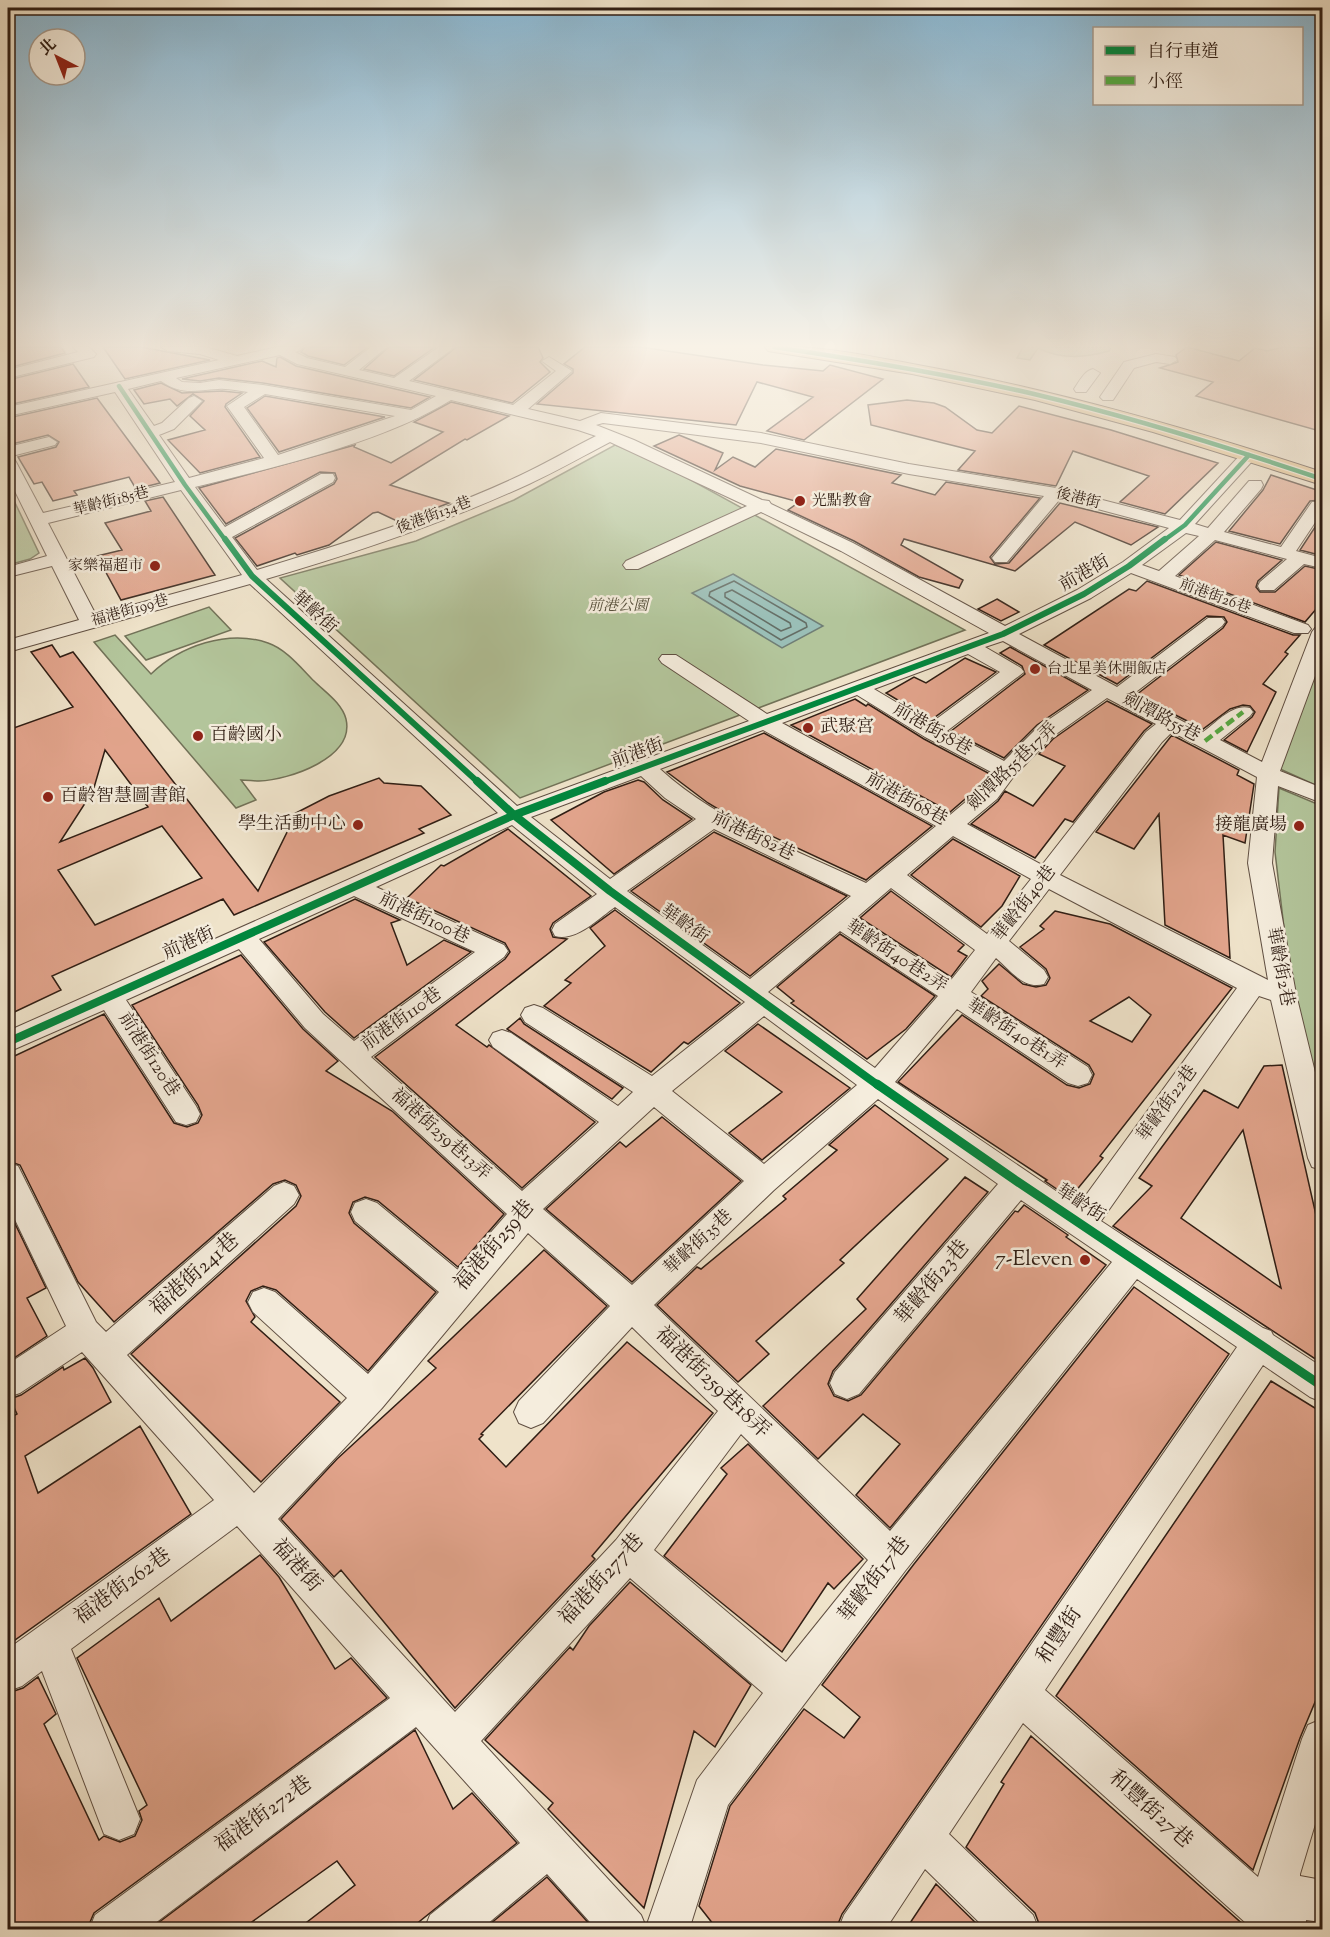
<svg xmlns="http://www.w3.org/2000/svg" width="1330" height="1937" viewBox="0 0 1330 1937" font-family="'Sorts Mill Goudy','Noto Serif TC',serif">
<style>
.green{fill:#b3c59b;stroke:#727258;stroke-width:1.5}
.water{fill:#9abeb6;stroke:#707e75;stroke-width:1.5}
.lines{fill:none;stroke-linecap:round;stroke-linejoin:round}
.shore{stroke:#656e65;stroke-width:1.5}
.building{fill:#e2a48c;stroke:#301e14;stroke-width:1.5;fill-rule:evenodd}
.minor-casing{stroke:#604f42;stroke-width:2}
.major-casing{stroke:#301e14;stroke-width:2}
.minor{fill:#f5eddd;fill-rule:evenodd}
.major{fill:#e8c285;fill-rule:evenodd}
.quiet{stroke:#54aa42;stroke-width:4.5;stroke-dasharray:9 4.5;stroke-linecap:butt}
.cycleway-far3-casing{stroke:#f5eddd;stroke-width:7}
.cycleway-far2-casing{stroke:#f5eddd;stroke-width:9}
.cycleway-far1-casing{stroke:#f5eddd;stroke-width:11}
.cycleway-casing{stroke:#f5eddd;stroke-width:13}
.cycleway-far3{stroke:#00873e;stroke-width:4.5}
.cycleway-far2{stroke:#00873e;stroke-width:6}
.cycleway-far1{stroke:#00873e;stroke-width:8}
.cycleway{stroke:#00873e;stroke-width:9}
.poi-dot{fill:#8f2418;stroke:#f5eddd;stroke-width:2}
.labels{text-anchor:middle;dominant-baseline:central;stroke-width:5;stroke-linejoin:round;paint-order:stroke}
.far-street-label{font-size:15px;fill:#301e14;stroke:#f5eddd}
.far-poi-label{font-size:15px;fill:#301e14;stroke:#f5eddd;text-anchor:start}
.far-park-label{font-size:15px;font-style:italic;fill:#57503c;stroke:#f5eddd}
.street-label{font-size:18px;fill:#301e14;stroke:#f5eddd}
.poi-label{font-size:18px;fill:#301e14;stroke:#f5eddd;text-anchor:start}
.near-street-label{font-size:21px;fill:#301e14;stroke:#f5eddd}
.near-poi-label{font-size:21px;fill:#301e14;stroke:#f5eddd;text-anchor:end}
</style>
<rect width="100%" height="100%" fill="#efe3ca"/>
<filter id="stains"><feTurbulence type="fractalNoise" baseFrequency=".00333" numOctaves="4"/><feColorMatrix values="0 0 0 0 .2 0 0 0 0 .09 0 0 0 0 .02 0 0 0 .5 -.17"/></filter>
<radialGradient id="worn" r=".72"><stop offset=".6" stop-color="#630" stop-opacity="0"/><stop offset="1" stop-color="#630" stop-opacity=".3"/></radialGradient>
<!-- green -->
<path class="green" d="M1023 347H1111L1109 351C1085 358 1061 360 1038 348L1030 360 1017 358Z
M615 445 656 461 965 630 520 798 280 578 416 541 514 500Z
M8 488 39 553 30 559 8 565Z
M209 607 231 630 146 660 125 636Z
M115 635 151 674C180 646 228 629 268 643 286 649 301 668 314 681 325 692 342 703 346 719 355 758 289 780 259 781 254 781 247 780 241 780L256 800 236 808 94 642Z
M1322 651V788L1280 769Z
M1279 788 1322 806V1109L1292 995 1275 852Z"/>
<!-- water -->
<path class="water" d="M733 574 823 626 782 648 692 593Z"/>
<g class="lines">
<!-- shore -->
<path class="shore" d="M734 581 806 623 807 627 781 640 709 596 710 592Z
M732 590 790 623 791 627 781 631 725 597V593Z"/>
</g>
<!-- building -->
<path class="building" d="M8 347H61L65 353 8 368Z
M103 347H141L210 360 125 379Z
M305 347H368L344 365 308 356 301 352Z
M389 347H435L394 376 364 369Z
M457 347H538L543 358 540 362 550 372 512 403 414 380Z
M585 347H640L763 365 823 371 830 365 883 379 804 440 767 431 813 397 757 382 736 425 537 404 573 373V369L564 364Z
M1187 347 1239 361 1255 348 1267 351 1283 347 1323 348V424L1316 430 1196 396 1213 382 1160 368 1178 362 1176 355Z
M280 357 296 366 430 397 411 408 263 383 219 378 200 381 182 379 262 361 276 367 277 358Z
M73 364 89 387 8 405V380Z
M161 383 182 393 222 391 242 393 226 404 225 407 260 457 200 473 168 440 205 430 190 416 204 401 193 394 177 406 170 399 144 404 134 390Z
M265 396 385 417 279 452 247 408Z
M97 398 160 483 136 489 129 477 74 491 77 495 53 501 42 482 34 484 18 457 56 447 59 442 48 435 8 445V418Z
M907 400 934 403 945 407 977 430 992 433 1019 406 1111 430 1218 463 1165 514 1120 502 1149 476 1073 451 1056 486 958 470 975 451 871 425 868 405Z
M451 402 509 416 467 440 465 439 390 485 449 503 399 522 378 512 373 513 329 545 297 555 295 553 257 566 235 538 334 484 337 479 335 473 320 472 226 524 199 488 355 445 354 447 391 463 443 432 414 422Z
M679 435 723 453 715 470 733 457 755 467 776 449 901 475 892 483 935 495 946 482 1040 498 990 557 995 564 1009 563 1060 503 1158 527 1131 545 1075 522 1015 571 904 539 901 545 963 580 959 588 919 577 854 541 788 510 799 502 740 486 654 446Z
M1271 475 1323 492V500L1310 501 1280 544 1229 531 1263 490Z
M163 497 215 575 121 600 97 556 122 550 105 523 151 511 145 501Z
M1323 515V556L1300 550Z
M1216 542 1282 560 1258 581 1256 587 1260 592H1275L1305 566 1323 570V601L1305 622 1179 575Z
M1147 581 1293 635H1300L1285 652 1288 654 1263 684 1276 692 1247 752 1224 740 1252 717 1255 712 1250 706 1243 705 1230 709 1203 729 1136 695 1223 628 1227 622 1224 617 1207 616 1117 684 1044 645 1129 589 1136 591Z
M997 599 1019 612 1001 621 978 609Z
M52 645 60 657 73 652 258 891 292 822 288 817 329 796 379 778 384 783 421 786 451 815 419 829 424 833 234 915 223 899 52 976 61 990 8 1015V730L73 707 31 652ZM105 750 148 807 60 842 93 791ZM162 826 202 878 95 925 58 870Z
M1010 647 1088 690 1037 725 1004 758 951 731 1025 674 1022 666 1000 653Z
M965 658 996 672 931 720 886 693 914 677 926 683Z
M855 699 866 706 868 704 924 739 990 774 979 787 950 812 791 725Z
M1107 701 1152 724 1144 731 1073 822 1065 819 1035 858 971 824 998 801 1005 791 1033 806 1065 766 1039 754 1053 739Z
M764 733 932 826 866 880 733 818 708 803 667 772Z
M1172 735 1239 770 1237 775 1254 784 1245 843 1223 835 1230 958 1165 925 1159 814 1134 849 1096 832Z
M638 780 644 782 663 800 692 819 614 874 551 820 604 792Z
M508 829 591 896 553 923 550 929 553 937 567 939 456 1025 487 1047 489 1045 595 1122 522 1188 375 1057 505 959 510 952 505 943 407 898 441 865 444 866Z
M714 832 847 896 750 976 631 891Z
M953 839 1020 876 1002 906 981 927 911 875Z
M891 891 964 945 958 951 967 956 951 977 860 918Z
M355 899 400 920 391 923 407 965 444 940 471 952 354 1038 325 1012 264 942Z
M615 910 740 1003 688 1044 684 1042 651 1072 544 1006 571 983 565 980 605 946 590 928Z
M1055 911 1110 924 1232 988 1100 1156 1103 1158 1070 1198 1045 1181 1047 1180 898 1082 962 1015 1067 1085 1079 1088 1090 1084 1094 1074 1089 1065 981 996 988 989 982 981 999 964 1023 984 1036 987 1046 985 1050 978 1046 969 1020 947 1044 929 1040 926ZM1129 997 1151 1015 1132 1042 1090 1021Z
M840 934 935 996 906 1029 867 1059 791 1003 794 1001 777 987Z
M241 955 303 1029 338 1061 326 1071 392 1111 504 1214 458 1267 378 1201 365 1197 353 1202 349 1213 354 1223 436 1292 368 1371 276 1290 263 1286 251 1291 246 1301 255 1317 251 1322 340 1402 261 1482 131 1354 296 1206 301 1196 296 1185 285 1180 273 1184 114 1322 78 1282 20 1165 8 1161V1059L104 1014 174 1123 187 1127 198 1123 202 1115 198 1105 132 1005Z
M520 1018 524 1024 623 1088 612 1099 507 1029Z
M758 1024 850 1088 762 1160 729 1133 782 1092 725 1051Z
M1282 1065 1323 1246V1364L1113 1226 1152 1186 1139 1178 1204 1090 1238 1108 1264 1066ZM1243 1130 1281 1288 1181 1218Z
M875 1105 948 1159 840 1260 844 1263 756 1341 769 1354 738 1382 657 1305 697 1267 701 1269 786 1199 783 1196 837 1150 829 1145Z
M662 1117 741 1181 632 1282 546 1209 620 1142 626 1147Z
M965 1177 988 1192 833 1371 828 1384 834 1396 848 1401 861 1395 1015 1211 1018 1212 1024 1205 1068 1235 1066 1237 1106 1265 890 1528 856 1495 900 1444 863 1414 818 1459 763 1406 866 1309 857 1299Z
M8 1209 46 1288 27 1298 47 1336 8 1362Z
M544 1250 607 1306 481 1434 483 1435 479 1439 506 1467 627 1342 713 1413 592 1556 595 1559 455 1708 341 1570 334 1577 281 1519 337 1459 436 1368 428 1361Z
M1134 1287 1229 1354 842 1914 836 1929H717L699 1906 730 1806 804 1709 844 1738 860 1717 822 1685 914 1564Z
M85 1358 93 1368 111 1402 25 1456 38 1493 140 1426 191 1514 8 1645V1416L10 1418 17 1414 10 1399 21 1395 63 1367 64 1370Z
M1271 1381 1323 1413V1683L1300 1738 1253 1870 1056 1696Z
M748 1444 863 1559 834 1589 828 1583 782 1652 664 1556 727 1474 721 1468Z
M260 1555 279 1577 335 1669 351 1658 387 1698 94 1913 87 1929H8V1693L23 1688 38 1677 56 1714 44 1724 99 1840 104 1836 120 1842 135 1836 142 1820 139 1811 147 1805 77 1658 159 1598 171 1621Z
M630 1582 751 1685 715 1747 694 1731 644 1908 548 1809 553 1803 485 1740 570 1647 573 1650 589 1626Z
M415 1730 453 1809 472 1793 517 1843 410 1929H298L355 1885 337 1861 242 1929H150Z
M1031 1736 1245 1926 1252 1929H1041L1035 1913 966 1847 1004 1784 1001 1782Z
M547 1877 594 1929H484Z
M936 1884 982 1929H906Z"/>
<g class="lines">
<defs>
<path id="minor" d="M73 347H89L96 354 94 357 8 378V370L78 352Z
M161 347H205L237 356 277 347H303L301 350 295 352 307 358 345 367 371 347H387L359 370 394 378 439 347H455L409 381 513 405 556 371 542 361 549 357 572 371 528 409 580 421 601 413 761 433 909 464 1056 488 1180 520 1243 452 1249 450 1257 455 1255 458 1195 524 1208 528 1249 481H1261L1263 485 1261 489 1224 532 1281 547 1312 502H1322V512L1296 551 1322 558V568L1304 564 1274 590H1260L1258 586 1260 582 1287 559 1215 540 1175 576 1308 625 1311 629 1308 633H1294L1131 573 1091 598 1019 634 1117 687 1208 618H1222L1225 622 1222 626 1132 695 1203 732C1217 722 1233 703 1250 708L1253 712 1250 716 1220 740 1262 762 1312 632 1315 628 1322 626V657L1280 771 1322 788V803L1278 786 1272 863 1296 994 1322 1101V1170L1312 1167 1308 1158 1271 1000 1259 996 1101 1221 1263 1328 1271 1331 1273 1335 1322 1367V1402L1310 1397 1263 1365 1045 1690 1258 1877 1302 1739 1308 1725 1322 1719V1801L1300 1874V1876L1322 1880V1922L1306 1920 1307 1930H1260L1247 1924 1023 1723 949 1834 1033 1915 1039 1930H987L925 1869 885 1930H838L844 1915 1237 1347 1137 1279 905 1571 728 1805 689 1930H597L547 1874 480 1930H424L430 1915 520 1843 416 1727 146 1930H89L95 1915 390 1698 237 1526 71 1649 140 1819 134 1834 119 1840 104 1834 42 1671 22 1686 8 1691V1649L214 1500 82 1352 20 1393 8 1397V1364L66 1326 8 1205V1163L18 1166 96 1322 106 1332 274 1186 284 1182 294 1186 299 1195 294 1204 127 1355 254 1493 347 1398 253 1312 248 1302 253 1292 264 1288 275 1292 368 1374 439 1292 355 1221 351 1212 355 1203 366 1199 377 1203 458 1270 507 1214 305 1028 239 949 126 1000 196 1106 200 1114 196 1122 186 1125 176 1122 104 1010 8 1052V1031L498 813 250 584 8 652V640L79 620 52 566 8 577V567L47 556 8 477V457L14 459 16 462 43 513 175 482 115 392 8 416V407L219 360 200 354 168 351ZM280 355 297 364 436 396 411 410 263 385 219 380 200 383 182 382 176 378ZM161 381C183 396 195 390 218 389 228 388 238 391 248 392L227 406 264 458 189 478 159 435 174 429 202 401 194 396 189 398 162 423 154 426 128 389ZM265 394 395 416 278 455 244 407ZM451 400 578 430 596 436C570 449 545 464 519 476 435 515 346 543 257 570L232 537 333 482 335 478 333 474H321L225 527 195 487C274 467 382 443 451 400ZM603 423 761 443 909 474 1044 496 992 558 995 562H1007L1060 499 1169 528 1123 562 1077 590 1005 626 853 543 771 504 769 501 762 500 634 440 596 425ZM610 442 747 506 626 561 623 565 626 569H638L761 512 841 551 989 633 767 714 676 655H662L659 659 662 663 749 721 517 806 266 579C355 553 444 523 529 484 557 471 583 456 610 442ZM181 490 242 575 96 615 48 523ZM1186 533 1199 536 1159 571 1142 565ZM1003 641 1092 690 1038 727 1004 761 947 731 1024 672 1021 668 985 647ZM968 654 1000 672 931 723 874 689ZM857 695 925 737 993 773 981 789 950 815 782 723ZM1107 698 1156 724 1146 732 1042 865 967 824 997 799 1014 776 1052 737ZM763 730 936 826 866 883C796 850 718 822 660 769ZM1172 732 1257 777 1248 863 1268 980 1060 875 1162 742ZM641 776 665 798 696 819 610 879 531 817ZM512 825 597 894 555 924 552 930 555 936C576 942 599 918 615 907L745 1002 652 1076 543 1008 534 1005 525 1008 521 1015 525 1022 633 1092 618 1106 511 1033 502 1030 493 1033 489 1040 493 1047 599 1122 522 1191 371 1057 504 957 508 951 504 945 376 887ZM714 829 851 896 750 979 627 891ZM953 836 1031 879 987 934 907 875ZM891 888 975 950 951 980 856 918ZM1049 889 1237 988 1078 1206 895 1082 957 1009 1068 1083 1078 1086 1088 1083 1092 1075 1088 1067 971 992 996 958C1010 970 1024 990 1044 984L1048 977 1044 970 1009 941ZM354 896 475 952 354 1041 323 1014 259 939ZM840 931 938 996 875 1068 768 992ZM764 1016 857 1085 764 1164 672 1091ZM878 1099 998 1184 835 1372 830 1383 835 1394 847 1399 859 1394 1021 1200 1112 1262 890 1531 654 1305 774 1190ZM654 1107 744 1181 632 1285 543 1209ZM528 1233 610 1306 519 1401 514 1412 519 1423 531 1428 543 1423 632 1327 718 1411 616 1540 455 1712 278 1519 382 1408ZM741 1434 868 1560 786 1662 654 1550ZM630 1578 763 1693 697 1780 646 1927 641 1915 481 1741Z
M1156 354 1175 357 1177 360 1170 364 1156 362 1134 368 1113 400H1103L1100 397 1124 362Z
M1093 369 1100 373 1086 392H1076L1074 389C1079 382 1084 371 1093 369Z
M49 437 57 442 55 445 8 457V447Z"/>
<path id="major" d="M765 347C816 344 868 356 918 365 1056 390 1190 429 1322 472V485L1153 432 1035 400 912 374 774 352 768 351Z"/>
</defs>
<!-- minor casing -->
<use href="#minor" class="minor-casing"/>
<!-- major casing -->
<use href="#major" class="major-casing"/>
<!-- minor -->
<use href="#minor" class="minor"/>
<!-- major -->
<use href="#major" class="major"/>
<!-- quiet -->
<path class="quiet" d="M1205 741 1243 712"/>
<defs>
<path id="cycleway-far3" d="M774 347C861 360 948 374 1034 394 1131 417 1227 447 1322 479
M119 386 185 485 226 541
M1163 541 1185 525 1249 455"/>
<path id="cycleway-far2" d="M225 539 252 576 479 783
M601 783 1003 634 1084 594 1129 566 1165 539"/>
<path id="cycleway-far1" d="M477 781 514 815 610 891 879 1086
M8 1042 514 815 605 781"/>
<path id="cycleway" d="M877 1084 1018 1182 1322 1386"/>
</defs>
<!-- cycleway-far3 casing -->
<use href="#cycleway-far3" class="cycleway-far3-casing"/>
<!-- cycleway-far2 casing -->
<use href="#cycleway-far2" class="cycleway-far2-casing"/>
<!-- cycleway-far1 casing -->
<use href="#cycleway-far1" class="cycleway-far1-casing"/>
<!-- cycleway casing -->
<use href="#cycleway" class="cycleway-casing"/>
<!-- cycleway-far3 -->
<use href="#cycleway-far3" class="cycleway-far3"/>
<!-- cycleway-far2 -->
<use href="#cycleway-far2" class="cycleway-far2"/>
<!-- cycleway-far1 -->
<use href="#cycleway-far1" class="cycleway-far1"/>
<!-- cycleway -->
<use href="#cycleway" class="cycleway"/>
</g>
<!-- sky -->
<linearGradient id="sky" x2="0" y2="1"><stop stop-color="#89b8d4"/><stop offset="0.56" stop-color="#f8f2e7"/><stop offset="1" stop-color="#f8f2e7" stop-opacity="0"/></linearGradient>
<rect width="1330" height="618" fill="url(#sky)"/>
<!-- markers -->
<g class="poi-dot">
<circle cx="800" cy="501" r="6"/>
<circle cx="155" cy="566" r="6"/>
<circle cx="1035" cy="669" r="6"/>
<circle cx="808" cy="728" r="6"/>
<circle cx="198" cy="736" r="6"/>
<circle cx="48" cy="797" r="6"/>
<circle cx="358" cy="825" r="6"/>
<circle cx="1299" cy="826" r="6"/>
<circle cx="1085" cy="1260" r="6"/>
</g>
<g class="labels">
<!-- far-street labels -->
<g class="far-street-label">
<text transform="translate(1078 499) rotate(14)">後港街</text>
<text transform="translate(111 502) rotate(-14)">華齡街185巷</text>
<text transform="translate(434 516) rotate(-21)">後港街134巷</text>
<text transform="translate(1215 597) rotate(20)">前港街26巷</text>
<text transform="translate(130 611) rotate(-16)">福港街199巷</text>
</g>
<!-- far-poi labels -->
<g class="far-poi-label">
<text x="812" y="501">光點教會</text>
<text x="143" y="566" text-anchor="end">家樂福超市</text>
<text x="1047" y="669">台北星美休閒飯店</text>
</g>
<!-- far-park labels -->
<g class="far-park-label">
<text x="618" y="606">前港公園</text>
</g>
<!-- street labels -->
<g class="street-label">
<text transform="translate(1085 574) rotate(-30)">前港街</text>
<text transform="translate(314 613) rotate(42)">華齡街</text>
<text transform="translate(1161 718) rotate(28)">劍潭路55巷</text>
<text transform="translate(932 730) rotate(30)">前港街58巷</text>
<text transform="translate(638 754) rotate(-20)">前港街</text>
<text transform="translate(1013 767) rotate(-44)">劍潭路55巷17弄</text>
<text transform="translate(906 800) rotate(29)">前港街68巷</text>
<text transform="translate(753 837) rotate(26)">前港街82巷</text>
<text transform="translate(1025 904) rotate(-52)">華齡街40巷</text>
<text transform="translate(424 919) rotate(25)">前港街100巷</text>
<text transform="translate(684 925) rotate(35)">華齡街</text>
<text transform="translate(189 944) rotate(-24)">前港街</text>
<text transform="translate(896 957) rotate(33)">華齡街40巷2弄</text>
<text transform="translate(1279 967) rotate(79)">華齡街2巷</text>
<text transform="translate(402 1020) rotate(-36)">前港街110巷</text>
<text transform="translate(1016 1035) rotate(33)">華齡街40巷1弄</text>
<text transform="translate(148 1055) rotate(57)">前港街120巷</text>
<text transform="translate(1168 1104) rotate(-54)">華齡街22巷</text>
<text transform="translate(440 1135) rotate(42)">福港街259巷13弄</text>
<text transform="translate(1080 1204) rotate(33)">華齡街</text>
<text transform="translate(699 1243) rotate(-43)">華齡街35巷</text>
</g>
<!-- poi labels -->
<g class="poi-label">
<text x="820" y="728">武聚宮</text>
<text x="210" y="736">百齡國小</text>
<text x="60" y="797">百齡智慧圖書館</text>
<text x="346" y="825" text-anchor="end">學生活動中心</text>
<text x="1287" y="826" text-anchor="end">接龍廣場</text>
</g>
<!-- near-street labels -->
<g class="near-street-label">
<text transform="translate(495 1246) rotate(-50)">福港街259巷</text>
<text transform="translate(195 1275) rotate(-42)">福港街241巷</text>
<text transform="translate(933 1283) rotate(-50)">華齡街23巷</text>
<text transform="translate(712 1383) rotate(44)">福港街259巷18弄</text>
<text transform="translate(296 1566) rotate(48)">福港街</text>
<text transform="translate(602 1580) rotate(-48)">福港街277巷</text>
<text transform="translate(875 1580) rotate(-52)">華齡街17巷</text>
<text transform="translate(123 1587) rotate(-36)">福港街262巷</text>
<text transform="translate(1060 1636) rotate(-56)">和豐街</text>
<text transform="translate(1150 1810) rotate(42)">和豐街27巷</text>
<text transform="translate(264 1815) rotate(-36)">福港街272巷</text>
</g>
<!-- near-poi labels -->
<g class="near-poi-label">
<text x="1073" y="1260">7-Eleven</text>
</g>
</g>
<!-- margin -->
<rect width="1330" height="1937" fill="none" stroke="#efe3ca" stroke-width="30"/>
<rect x="9" y="9" width="1312" height="1919" fill="none" stroke="#301e14" stroke-width="3"/>
<rect x="15" y="15" width="1300" height="1907" fill="none" stroke="#301e14" stroke-width="1.5"/>
<!-- legend -->
<rect x="1093" y="27" width="210" height="78" fill="#f5eddd" stroke="#a69a8d" stroke-width="1.5"/>
<rect x="1105" y="46" width="30" height="9" fill="#00873e" stroke="#a69a8d" stroke-width="1.5"/>
<text x="1147" y="57" font-size="18" fill="#301e14">自行車道</text>
<rect x="1105" y="76" width="30" height="9" fill="#54aa42" stroke="#a69a8d" stroke-width="1.5"/>
<text x="1147" y="87" font-size="18" fill="#301e14">小徑</text>
<!-- north arrow -->
<g transform="translate(57 57) rotate(318)"><circle r="28" fill="#f5eddd" stroke="#a69a8d" stroke-width="1.5"/>
<path d="M0-4.5L10 22L0 15L-10 22Z" fill="#8f2418"/>
<text y="-9" font-size="16" font-weight="bold" text-anchor="middle" fill="#301e14">北</text>
</g>
<rect width="100%" height="100%" filter="url(#stains)"/>
<rect width="100%" height="100%" fill="url(#worn)"/>
</svg>
